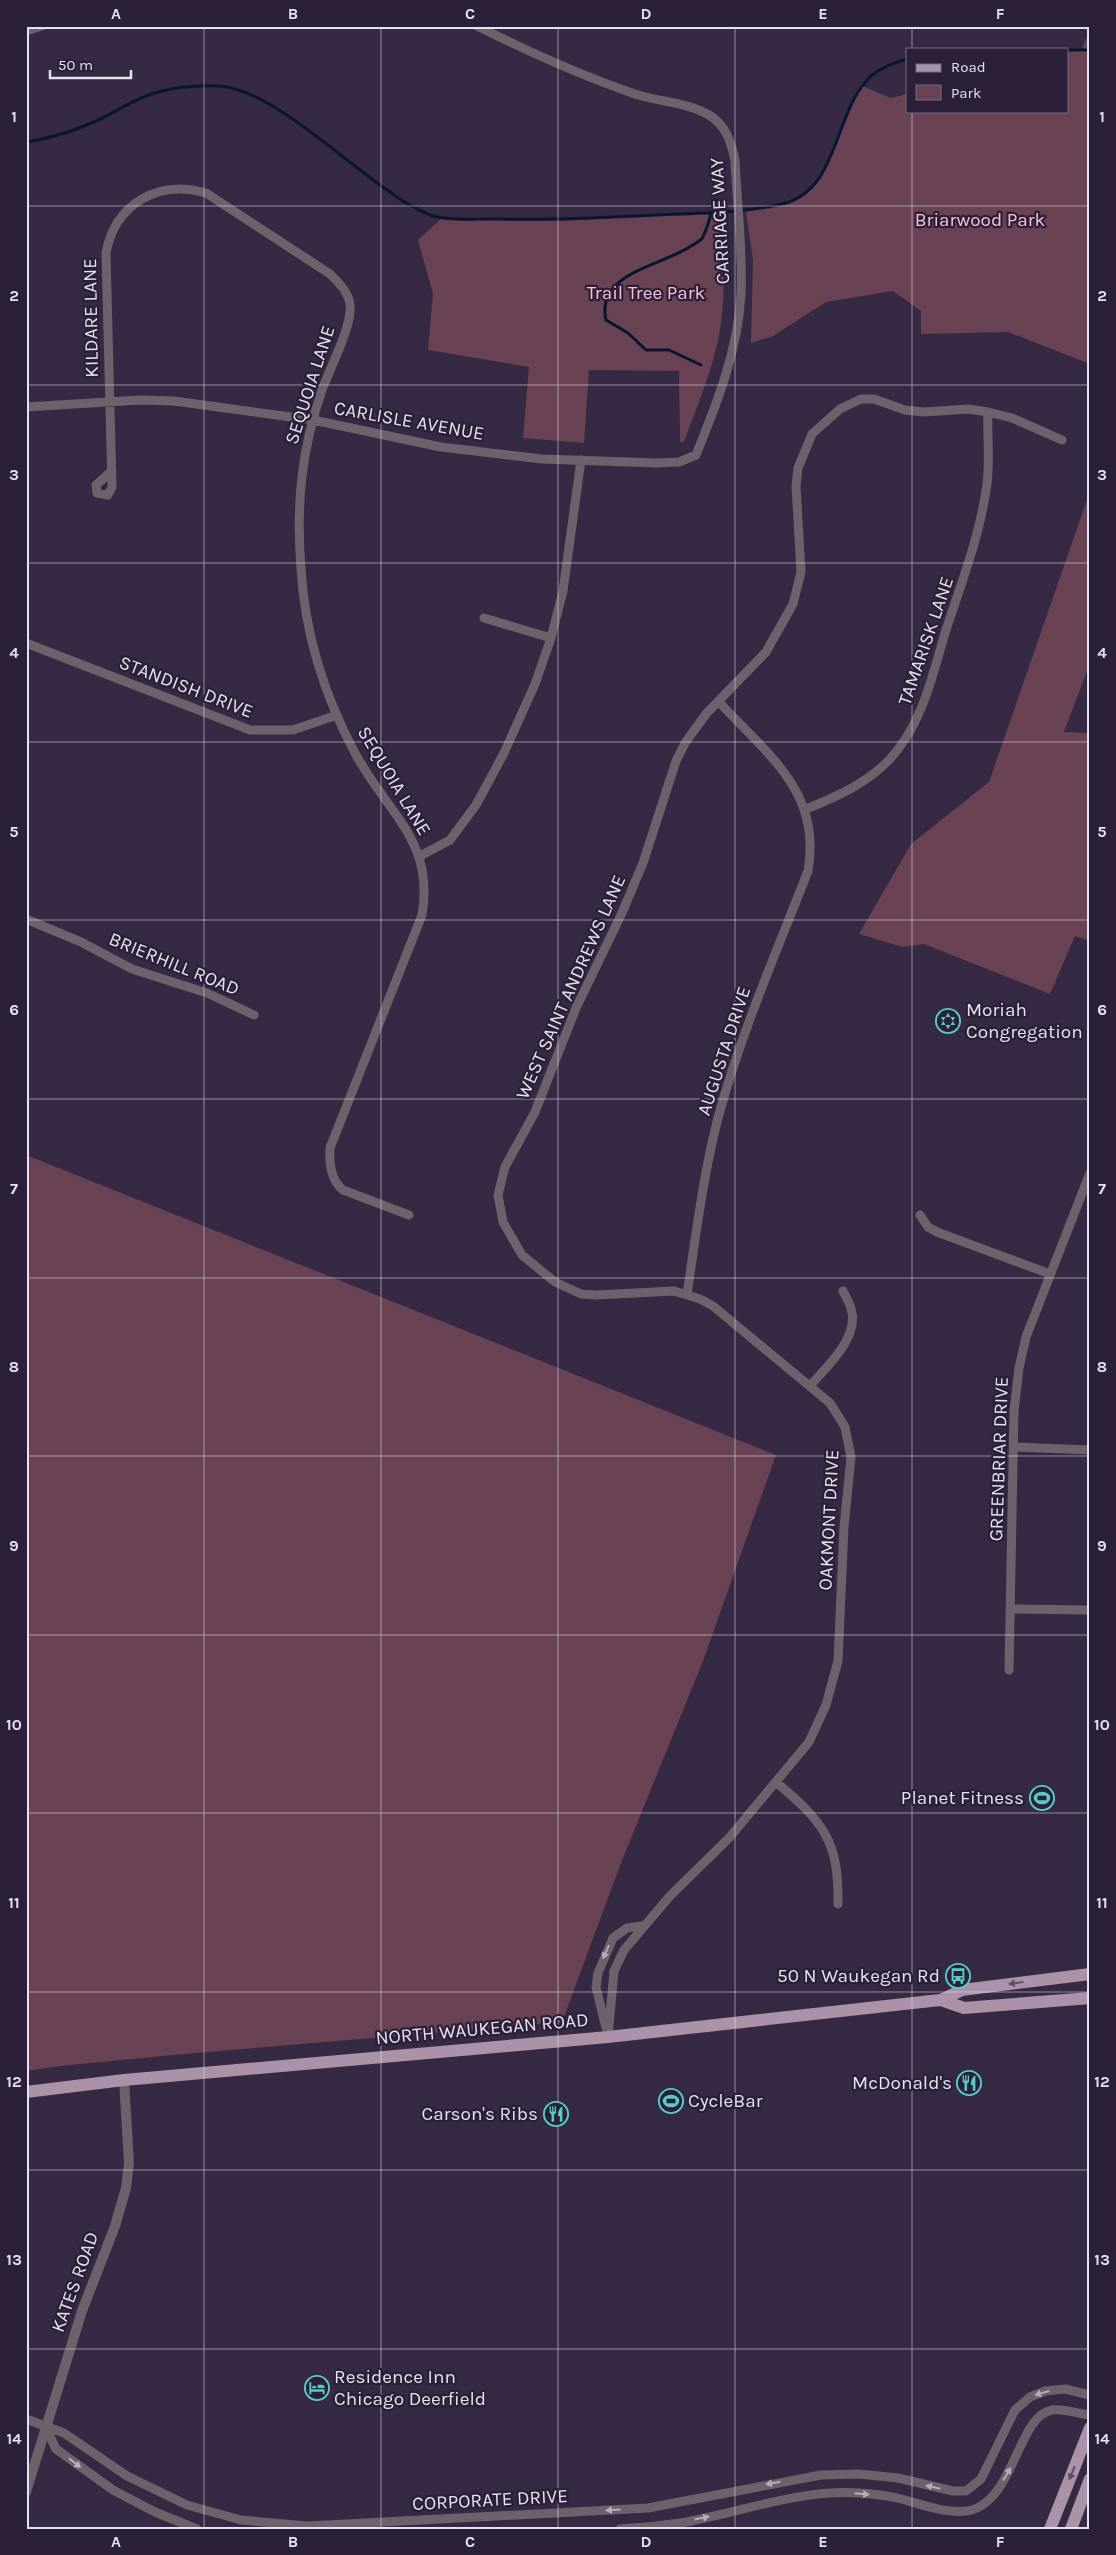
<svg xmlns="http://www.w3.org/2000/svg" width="1116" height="2555" viewBox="0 0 1116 2555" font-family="Karla,sans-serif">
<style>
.green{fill:#694354}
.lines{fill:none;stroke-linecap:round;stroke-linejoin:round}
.stream{stroke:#071732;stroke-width:3}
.minor{stroke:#6d616c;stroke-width:9}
.tertiary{stroke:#6d616c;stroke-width:10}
.primary{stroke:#aa92a8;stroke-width:12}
.oneway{fill:#b6adbc}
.oneway2{fill:#5e4d65}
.grid{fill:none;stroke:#e7e0f1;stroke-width:1;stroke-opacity:0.55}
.labels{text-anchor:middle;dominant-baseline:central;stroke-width:4.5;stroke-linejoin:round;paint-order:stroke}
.park-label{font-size:19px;fill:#f8c0d8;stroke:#2c1f38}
.street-label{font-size:19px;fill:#e7e0f1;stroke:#2c1f38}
.poi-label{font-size:19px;fill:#e7e0f1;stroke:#2c1f38;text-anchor:end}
.neatline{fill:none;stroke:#e7e0f1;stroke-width:2}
.grid-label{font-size:16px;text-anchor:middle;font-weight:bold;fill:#e7e0f1}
</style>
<rect width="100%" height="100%" fill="#362943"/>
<!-- green -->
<path class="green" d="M1090 30V364L1008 332 921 334V311L893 291 826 302 773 336 751 343 753 260 746 212 801 198 813 186 833 153 848 111 862 86 891 98 907 94V111H1067V52L1081 50Z
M718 211C722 245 726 280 722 314 718 358 699 401 684 442H680L679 371 589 370 584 443 523 438 529 367 428 350 433 294 418 240 442 218 563 221Z
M1090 491V663L1064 732 1090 733V941L1075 936 1050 994 924 944 903 947 859 934 911 844 989 782Z
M26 1155 776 1455 703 1661 621 1863 562 2022 184 2054 60 2066 26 2071Z"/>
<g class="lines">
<!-- stream -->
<path class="stream" d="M1067 50H1090
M26 142C49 139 73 131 94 122 116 112 135 98 158 92 176 87 200 85 219 86 277 90 356 175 410 205 420 211 432 217 443 218 460 220 477 219 494 219 548 220 602 218 656 215 694 213 745 213 782 204 840 191 833 111 871 76 882 67 894 63 907 59
M701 365 669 350H646L628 333 606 320C595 273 662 266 691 246 694 244 701 241 703 237 706 230 710 220 711 212"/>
<!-- minor -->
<path class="minor" d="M26 31 42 26
M26 407 140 400 174 401 313 420 441 447 542 459 657 463 679 462 696 455C717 403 738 351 741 294 743 250 737 204 735 160 731 142 726 125 709 115 687 102 659 102 635 94 580 75 529 52 477 26
M112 471 96 485 97 493 108 495 112 487 106 253C115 204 158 179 206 193L330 274C340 284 352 295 350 312 348 334 330 368 322 390 301 451 296 505 301 569 305 633 325 697 355 753 387 813 435 841 422 915L330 1148C329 1163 331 1180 343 1190L409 1215
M484 618 551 638
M26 643 250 730H293L337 715
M806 809C836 797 866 784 889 760 922 725 932 677 945 633 961 584 980 536 987 484 990 461 987 436 988 412
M420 856 450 840 476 805 504 753 535 684 551 638 563 591 581 460
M26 919 81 942 132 969 207 993 254 1015
M920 1215 928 1227 937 1232 1050 1274
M687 1294C696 1235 703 1176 718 1118 741 1033 776 953 808 871 822 792 767 754 719 702
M810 1386C826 1367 857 1340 852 1313 851 1305 846 1297 843 1291
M1014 1447 1090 1450
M1010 1609 1090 1610
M1009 1670 1014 1411 1019 1368 1026 1337 1090 1173
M776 1782C823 1822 839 1840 838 1904
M606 2028 596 1987 598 1973 613 1938 627 1928 642 1926
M608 2037 614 1971 624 1950 670 1896 729 1838 809 1742 826 1705 838 1661 844 1527 851 1457 845 1427 830 1403 713 1306 700 1299 674 1291 596 1295 581 1294 555 1282 522 1255 503 1222 498 1195 505 1167 535 1112 576 1008 622 913 643 863 676 761 685 743 706 714 766 652 793 604 801 572 796 486 798 468 812 434 840 409 861 399H874L905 410 924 412 969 409 988 412 1012 418 1062 440
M26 2419 64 2433 127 2476 187 2505 241 2520 308 2526 648 2508 821 2475 859 2474 898 2478 953 2491H966L981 2479 1015 2410 1030 2397 1045 2391 1065 2389 1090 2395
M45 2426 56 2449 113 2490 155 2512 197 2529
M620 2529C640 2528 660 2526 680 2523 739 2513 799 2489 859 2493 872 2494 885 2495 897 2498 919 2503 949 2516 972 2510 1015 2497 1018 2416 1052 2410 1063 2408 1079 2414 1090 2415"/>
<!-- tertiary -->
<path class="tertiary" d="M26 2492 82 2311 115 2226 126 2188 129 2163 124 2080"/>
<!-- primary -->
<path class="primary" d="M941 2000 964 2008 1090 1998
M26 2092 124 2080 608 2037 931 2001 941 2000 962 1990 1090 1974
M1050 2529 1090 2428
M1071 2529 1090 2479"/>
</g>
<!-- one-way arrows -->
<defs><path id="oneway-solid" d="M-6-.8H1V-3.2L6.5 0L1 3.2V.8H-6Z" transform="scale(1.25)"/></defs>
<g class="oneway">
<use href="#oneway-solid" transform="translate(606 1952) rotate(114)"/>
<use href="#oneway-solid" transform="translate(1042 2393) rotate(164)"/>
<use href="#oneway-solid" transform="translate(75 2463) rotate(38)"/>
<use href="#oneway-solid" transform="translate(1007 2474) rotate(-59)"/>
<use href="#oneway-solid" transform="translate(773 2483) rotate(170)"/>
<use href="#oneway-solid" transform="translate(933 2487) rotate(-167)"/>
<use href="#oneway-solid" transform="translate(862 2494) rotate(5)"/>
<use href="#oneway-solid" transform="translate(613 2510) rotate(177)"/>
<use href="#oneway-solid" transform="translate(702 2518) rotate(-12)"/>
</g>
<g class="oneway2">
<use href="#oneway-solid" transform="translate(1016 1983) rotate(173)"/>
<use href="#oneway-solid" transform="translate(1072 2473) rotate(112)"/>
</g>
<!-- grid -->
<path class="grid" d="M204 26V2529M381 26V2529M558 26V2529M735 26V2529M912 26V49M912 111V2529M26 206H1090M26 385H1090M26 563H1090M26 742H1090M26 920H1090M26 1099H1090M26 1278H1090M26 1456H1090M26 1635H1090M26 1813H1090M26 1992H1090M26 2170H1090M26 2349H1090"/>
<!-- icons -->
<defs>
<symbol id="synagogue-ring" viewBox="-11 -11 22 22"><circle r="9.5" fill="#2c1f38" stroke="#54cdc9" stroke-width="1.5"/><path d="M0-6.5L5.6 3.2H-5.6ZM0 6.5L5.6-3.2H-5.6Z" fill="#54cdc9"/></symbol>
<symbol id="stadium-ring" viewBox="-11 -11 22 22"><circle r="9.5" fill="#2c1f38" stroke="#54cdc9" stroke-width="1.5"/><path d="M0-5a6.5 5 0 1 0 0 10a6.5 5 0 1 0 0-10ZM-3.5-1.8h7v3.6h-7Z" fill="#54cdc9"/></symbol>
<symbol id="bus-ring" viewBox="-11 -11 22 22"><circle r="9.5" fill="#2c1f38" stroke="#54cdc9" stroke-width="1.5"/><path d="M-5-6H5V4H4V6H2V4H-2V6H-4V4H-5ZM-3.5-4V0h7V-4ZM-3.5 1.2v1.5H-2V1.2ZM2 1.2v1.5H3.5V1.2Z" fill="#54cdc9"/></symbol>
<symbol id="restaurant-ring" viewBox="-11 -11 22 22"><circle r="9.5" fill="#2c1f38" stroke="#54cdc9" stroke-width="1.5"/><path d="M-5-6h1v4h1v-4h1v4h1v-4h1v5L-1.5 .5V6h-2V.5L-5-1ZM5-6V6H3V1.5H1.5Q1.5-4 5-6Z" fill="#54cdc9"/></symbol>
<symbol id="hotel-ring" viewBox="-11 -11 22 22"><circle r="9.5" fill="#2c1f38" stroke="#54cdc9" stroke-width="1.5"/><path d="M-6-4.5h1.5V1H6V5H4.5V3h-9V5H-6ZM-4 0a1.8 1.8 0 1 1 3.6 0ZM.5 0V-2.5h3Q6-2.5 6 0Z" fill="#54cdc9"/></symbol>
</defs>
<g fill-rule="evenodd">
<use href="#synagogue-ring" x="934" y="1007" width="28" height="28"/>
<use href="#stadium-ring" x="1028" y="1784" width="28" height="28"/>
<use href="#bus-ring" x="944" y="1962" width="28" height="28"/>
<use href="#restaurant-ring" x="955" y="2069" width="28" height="28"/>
<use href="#stadium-ring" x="657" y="2087" width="28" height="28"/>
<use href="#restaurant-ring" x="542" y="2100" width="28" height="28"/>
<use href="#hotel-ring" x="303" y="2374" width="28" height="28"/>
</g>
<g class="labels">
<!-- park labels -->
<g class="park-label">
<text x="980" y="220">Briarwood Park</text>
<text x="646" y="293">Trail Tree Park</text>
</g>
<!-- street labels -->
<g class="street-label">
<text transform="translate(720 221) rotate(-93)">CARRIAGE WAY</text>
<text transform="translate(91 318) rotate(-91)">KILDARE LANE</text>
<text transform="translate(310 385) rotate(-72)">SEQUOIA LANE</text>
<text transform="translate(409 421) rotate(10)">CARLISLE AVENUE</text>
<text transform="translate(926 641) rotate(-71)">TAMARISK LANE</text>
<text transform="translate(186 687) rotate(21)">STANDISH DRIVE</text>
<text transform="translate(394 781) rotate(59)">SEQUOIA LANE</text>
<text transform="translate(174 964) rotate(22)">BRIERHILL ROAD</text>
<text transform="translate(571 987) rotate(-66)">WEST SAINT ANDREWS LANE</text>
<text transform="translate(724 1051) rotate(-72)">AUGUSTA DRIVE</text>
<text transform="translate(999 1459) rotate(-88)">GREENBRIAR DRIVE</text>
<text transform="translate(829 1520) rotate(-87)">OAKMONT DRIVE</text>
<text transform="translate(482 2029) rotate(-5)">NORTH WAUKEGAN ROAD</text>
<text transform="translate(75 2282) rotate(-70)">KATES ROAD</text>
<text transform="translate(490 2500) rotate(-3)">CORPORATE DRIVE</text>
</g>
<!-- poi labels -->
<g class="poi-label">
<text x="966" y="1010" text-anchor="start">Moriah<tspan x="966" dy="22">Congregation</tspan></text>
<text x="1024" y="1798">Planet Fitness</text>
<text x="940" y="1976">50 N Waukegan Rd</text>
<text x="952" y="2083">McDonald's</text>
<text x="688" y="2101" text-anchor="start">CycleBar</text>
<text x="538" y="2114">Carson's Ribs</text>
<text x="334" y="2377" text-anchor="start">Residence Inn<tspan x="334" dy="22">Chicago Deerfield</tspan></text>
</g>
</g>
<!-- border -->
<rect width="1116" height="2555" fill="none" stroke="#2c1f38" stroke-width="55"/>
<!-- legend -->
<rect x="906" y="48" width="162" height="65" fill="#2c1f38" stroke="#776c82"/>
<rect x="916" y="64" width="25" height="8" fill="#aa92a8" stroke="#776c82"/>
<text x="951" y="72" font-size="15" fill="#e7e0f1">Road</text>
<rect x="916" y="85" width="25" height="15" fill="#694354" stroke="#776c82"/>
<text x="951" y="98" font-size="15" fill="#e7e0f1">Park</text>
<!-- scale -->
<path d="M50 70v8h81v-8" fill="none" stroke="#e7e0f1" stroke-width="2.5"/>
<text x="58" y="70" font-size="15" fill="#e7e0f1" stroke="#2c1f38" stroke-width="4" paint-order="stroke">50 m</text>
<rect x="28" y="28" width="1060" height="2500" class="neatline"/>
<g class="grid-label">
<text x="116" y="19">A</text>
<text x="293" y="19">B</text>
<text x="470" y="19">C</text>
<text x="646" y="19">D</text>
<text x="823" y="19">E</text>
<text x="1000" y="19">F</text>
<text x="14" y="122">1</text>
<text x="1102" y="122">1</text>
<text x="14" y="301">2</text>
<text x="1102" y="301">2</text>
<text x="14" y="480">3</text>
<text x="1102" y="480">3</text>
<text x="14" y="658">4</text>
<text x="1102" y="658">4</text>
<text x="14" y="837">5</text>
<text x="1102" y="837">5</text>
<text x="14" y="1015">6</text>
<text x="1102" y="1015">6</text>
<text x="14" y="1194">7</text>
<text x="1102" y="1194">7</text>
<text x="14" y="1372">8</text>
<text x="1102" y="1372">8</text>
<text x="14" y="1551">9</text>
<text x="1102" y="1551">9</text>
<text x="14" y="1730">10</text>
<text x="1102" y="1730">10</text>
<text x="14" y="1908">11</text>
<text x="1102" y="1908">11</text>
<text x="14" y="2087">12</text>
<text x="1102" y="2087">12</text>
<text x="14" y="2265">13</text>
<text x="1102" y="2265">13</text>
<text x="14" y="2444">14</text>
<text x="1102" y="2444">14</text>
<text x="116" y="2547">A</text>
<text x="293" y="2547">B</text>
<text x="470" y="2547">C</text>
<text x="646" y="2547">D</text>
<text x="823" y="2547">E</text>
<text x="1000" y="2547">F</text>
</g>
</svg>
